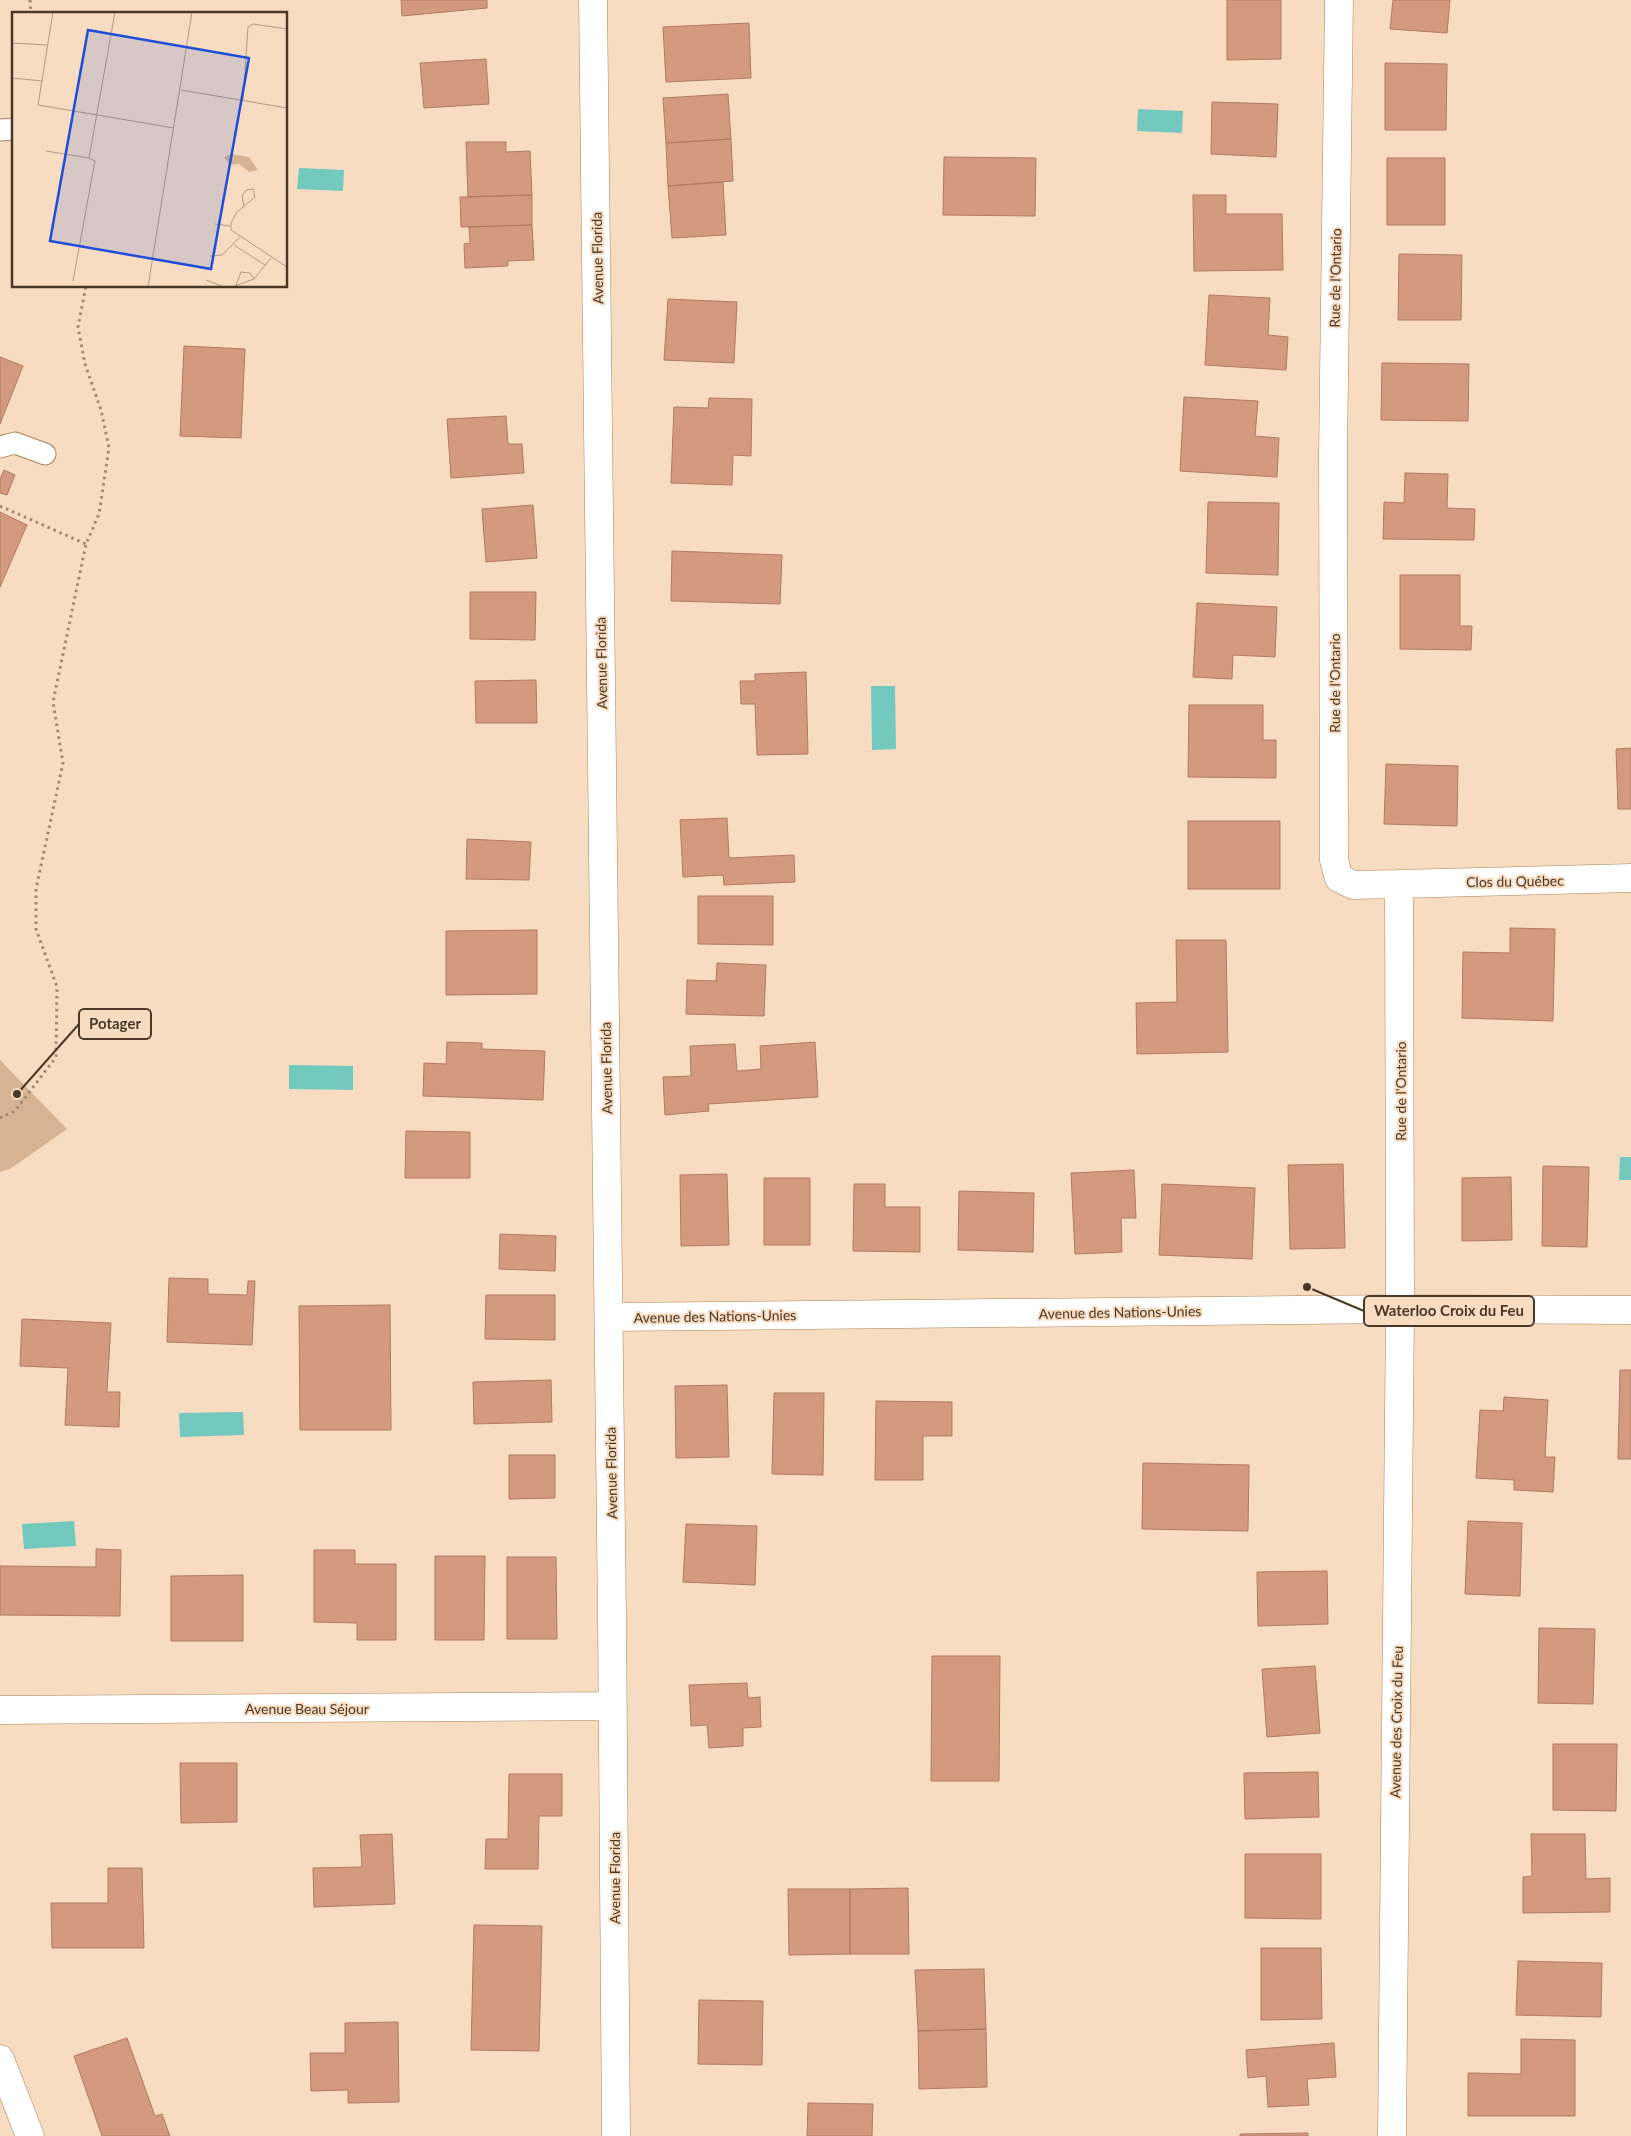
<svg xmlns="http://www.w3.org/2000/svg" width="1631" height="2136" viewBox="0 0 1631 2136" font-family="Lato,sans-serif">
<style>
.green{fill:#d5b393}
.water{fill:#74c9bf}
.building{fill:#d39a80;stroke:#b17a61}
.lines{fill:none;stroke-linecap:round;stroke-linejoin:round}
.lane-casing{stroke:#ad8258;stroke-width:23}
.street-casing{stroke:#ad8258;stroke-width:29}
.path{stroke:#9f8872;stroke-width:3;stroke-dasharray:2.5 4;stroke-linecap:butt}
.lane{stroke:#fff;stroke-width:21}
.street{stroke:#fff;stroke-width:28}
.labels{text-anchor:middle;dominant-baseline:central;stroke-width:4;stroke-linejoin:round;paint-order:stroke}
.street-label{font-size:14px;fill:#4a3826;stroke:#f8dcc2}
.inset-road{fill:none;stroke:#b29a84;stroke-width:1}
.view{fill:#1d4ed8;fill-opacity:0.15;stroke:#1d4ed8;stroke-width:2.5}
.inset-edge{fill:none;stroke:#4a3826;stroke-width:2.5}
.leader{fill:none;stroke:#4a3826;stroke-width:2}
.callout-dot{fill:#4a3826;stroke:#f8dcc2;stroke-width:2}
.callout{fill:#f8dcc2;stroke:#4a3826;stroke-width:2}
.callout-label{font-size:15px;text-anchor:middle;font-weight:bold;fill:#4a3826}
</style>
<rect width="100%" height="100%" fill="#f8dcc2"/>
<!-- green -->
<path class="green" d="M0 1060 67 1129 10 1169 0 1172Z"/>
<!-- water -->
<path class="water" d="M1138 109 1183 111 1182 133 1137 131Z
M299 168 344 170 343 191 297 189Z
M871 686H895L896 749 872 750Z
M289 1065 353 1066V1090L289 1089Z
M1620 1157H1631V1180H1619Z
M243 1412 244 1435 180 1437 179 1413Z
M74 1521 76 1546 24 1549 22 1524Z"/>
<!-- building -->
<path class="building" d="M401 0H487V8L402 16Z
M1227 0H1281V59L1227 60Z
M1393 0H1450L1447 33 1390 29Z
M749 23 751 78 666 82 663 27Z
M486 59 489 104 424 108 420 63Z
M1385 63 1447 64 1446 130H1385Z
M728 94 731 139 666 143 663 98Z
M1212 102 1278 104 1276 157 1211 154Z
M731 139 733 181 668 186 666 143Z
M466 142H506V152L530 151 532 195 468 197Z
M944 157 1036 158 1035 216 943 215Z
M1387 158H1445V225H1387Z
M723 182 726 235 672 238 668 186Z
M532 195V225L461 227 460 197Z
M1193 195H1226V214H1282L1283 270 1194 271Z
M532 225 534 260 508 261V266L465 268 464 244 470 243 469 227Z
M1399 254 1462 255 1461 320H1398Z
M1209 295 1270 298 1268 335 1288 337 1286 370 1205 365Z
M668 299 737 302 734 363 664 360Z
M184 346 245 349 241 438 180 436Z
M0 357 23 366 0 424Z
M1382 363 1469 364 1468 421 1381 420Z
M1184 397 1258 401 1255 436 1279 438 1277 477 1180 471Z
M709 398 752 399 751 456 733 455 732 485 671 483 674 407 708 408Z
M506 416 508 444H522L524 473 451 478 447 419Z
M4 470 15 475 7 495 0 493V479Z
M1405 473 1448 474 1447 508 1475 509 1474 540 1383 539 1384 502 1404 503Z
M1208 502 1279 503 1278 575 1206 573Z
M533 505 537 558 486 562 482 509Z
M0 512 27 525 0 587Z
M672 551 782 555 780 604 671 601Z
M1400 575H1460V626H1472L1471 650 1400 649Z
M470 592H536L535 640 470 639Z
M1197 603 1277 607 1275 657 1233 655 1232 679 1193 677Z
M806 672 808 754 757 755 755 704H741L740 681H755V674Z
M536 680 537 723H476L475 681Z
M1189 705H1263V740H1276V778L1188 777Z
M1631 748V809H1618L1616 749Z
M1386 764 1458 766 1457 826 1384 824Z
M727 818 729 858 794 855 795 882 724 885 723 875 683 877 680 820Z
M1188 821H1280V889H1188Z
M467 839 531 842 529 880 466 879Z
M698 896H773V945L698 944Z
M1510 928 1555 929 1553 1021 1462 1018 1463 952 1510 953Z
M537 930V994L446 995V931Z
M1176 940H1226L1228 1052 1137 1054 1136 1003 1177 1002Z
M717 963 766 965 764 1016 686 1014 687 980 716 981Z
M447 1042 482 1043V1049L545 1051 543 1100 423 1096 424 1063 446 1064Z
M815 1042 818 1097 708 1104 709 1111 665 1115 663 1077 691 1076 690 1046 735 1044 737 1071 761 1069 760 1046Z
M406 1131 470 1132V1178H405Z
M1343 1164 1345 1248 1290 1249 1288 1165Z
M1543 1166 1589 1167 1587 1247 1542 1246Z
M1134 1170 1136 1218H1121L1122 1252 1075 1254 1071 1173Z
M727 1174 729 1245 681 1246 680 1175Z
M1511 1177 1512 1240 1462 1241V1178Z
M764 1178H810V1245H764Z
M854 1184H885V1207H920V1252L853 1251Z
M1162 1184 1255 1188 1252 1259 1159 1255Z
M959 1191 1034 1193 1033 1252 958 1250Z
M500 1234 556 1236 555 1271 499 1269Z
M169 1278 208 1279V1294L247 1295 248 1281H255L252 1345 167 1342Z
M486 1295H555V1340L485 1339Z
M390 1305 391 1430H300L299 1306Z
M22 1319 111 1323 107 1392H120L119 1427 65 1425 68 1368 20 1366Z
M1620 1370H1631V1459H1618Z
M551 1380 552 1422 474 1424 473 1382Z
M727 1385 729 1457 676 1458 675 1386Z
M774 1393H824L823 1475 772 1474Z
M1504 1397 1548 1400 1545 1457H1555L1553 1492 1514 1490V1480L1476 1478 1480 1410 1503 1411Z
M876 1401 952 1402V1436H923V1480H875Z
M509 1455H555V1498L509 1499Z
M1143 1463 1249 1465 1248 1531 1142 1529Z
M1468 1521 1522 1523 1520 1596 1465 1594Z
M686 1524 757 1526 755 1585 683 1582Z
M96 1549 121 1550 120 1616 0 1615V1566L96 1567Z
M314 1550H355V1564H396V1640H357V1623L314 1622Z
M435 1556H485L484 1640H435Z
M507 1557H556L557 1639H507Z
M1327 1571 1328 1624 1258 1626 1257 1572Z
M243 1575V1641H171V1576Z
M1539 1628 1595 1629 1593 1704 1538 1703Z
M932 1656H1000L999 1781H931Z
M1315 1666 1320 1733 1267 1737 1262 1669Z
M747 1683 748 1698 760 1697 761 1727 743 1728V1746L709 1748 707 1725 691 1726 689 1685Z
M1553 1744H1617L1616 1811 1553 1810Z
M180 1763H237V1822L181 1823Z
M1318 1772 1319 1817 1245 1819 1244 1773Z
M509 1774H562V1816H539L538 1869H485L486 1839H508Z
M392 1834 395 1904 314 1907 313 1868 362 1867 360 1835Z
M1531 1834H1585L1586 1879 1610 1878V1912L1523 1913V1877L1532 1876Z
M1245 1854H1321V1919L1245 1918Z
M108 1868H142L144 1948H52L51 1903H108Z
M908 1888 909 1954H850V1889Z
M788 1889H850V1954L789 1955Z
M474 1925 542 1926 539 2051 471 2050Z
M1261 1948H1321L1322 2019 1261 2020Z
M1518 1961 1602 1963 1601 2017 1516 2015Z
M984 1969 986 2029 918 2031 915 1970Z
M699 2000 763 2001 762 2065 698 2064Z
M398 2022 399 2102 348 2103V2090L311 2091 310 2053H345V2023Z
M986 2029 987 2087 919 2089 918 2031Z
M127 2038 155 2116 162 2114 170 2136H102L74 2056Z
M1521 2039 1575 2040V2116H1468V2073L1521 2074Z
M1334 2043 1336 2077 1307 2079 1309 2105 1268 2107 1266 2076 1248 2078 1246 2050Z
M808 2103 873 2104 872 2136H807Z
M1308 2133V2136H1240V2134Z"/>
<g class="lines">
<defs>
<path id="lane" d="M0 130 14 129
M0 447 15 443 45 454"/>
<path id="street" d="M593 0 612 1617 616 2136
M1339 0 1333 454 1334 860 1339 878 1353 885 1399 884 1400 1309 1392 2136
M1399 884 1631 878
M609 1317 1400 1309 1631 1310
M0 1710 613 1706
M0 2059 30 2136"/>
</defs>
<!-- lane casing -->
<use href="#lane" class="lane-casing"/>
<!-- street casing -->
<use href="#street" class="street-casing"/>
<!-- path -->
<path class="path" d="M30 0 31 14
M0 506 86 544
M0 1118 15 1111 56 1057 57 987 36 929V889L63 763 53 702 86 544 99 514 109 448 101 410 85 364 78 327 86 286"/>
<!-- lane -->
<use href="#lane" class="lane"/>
<!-- street -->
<use href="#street" class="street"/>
</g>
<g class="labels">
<!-- street labels -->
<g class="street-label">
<text transform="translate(597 258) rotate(-91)">Avenue Florida</text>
<text transform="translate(1335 278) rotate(-89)">Rue de l'Ontario</text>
<text transform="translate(601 663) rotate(-91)">Avenue Florida</text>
<text transform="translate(1334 683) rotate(-90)">Rue de l'Ontario</text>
<text transform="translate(1515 881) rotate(-1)">Clos du Québec</text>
<text transform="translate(606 1068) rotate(-91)">Avenue Florida</text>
<text transform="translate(1400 1091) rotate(-90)">Rue de l'Ontario</text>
<text transform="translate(1120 1312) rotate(-1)">Avenue des Nations-Unies</text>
<text transform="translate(715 1316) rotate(-1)">Avenue des Nations-Unies</text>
<text transform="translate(611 1473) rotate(-91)">Avenue Florida</text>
<text x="307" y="1708">Avenue Beau Séjour</text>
<text transform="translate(1396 1722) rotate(-89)">Avenue des Croix du Feu</text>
<text transform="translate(614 1878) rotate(-90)">Avenue Florida</text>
</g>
</g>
<!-- overview -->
<g transform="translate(12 12)">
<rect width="275" height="275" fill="#f8dcc2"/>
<path d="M219 142 237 145 246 158 237 160 227 152 218 153 212 145Z" fill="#d5b393"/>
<path class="inset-road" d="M41 0 26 93 162 116M0 31 35 33M0 66 31 69M169 78 275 96M231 89 236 15 241 12 275 17M34 139 77 146M232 194 230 184 234 178 241 177 243 185 225 200 219 211V218L275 255M203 212 218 214M222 233 253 253M198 244 210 243 228 225M194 268 212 275M61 269 83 149 77 146 103 0M224 273 229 260 238 261 242 267M136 275 180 0M220 275 242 267 259 246"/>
<path class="view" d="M76 18 237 46 199 257 38 229Z"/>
<rect width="275" height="275" class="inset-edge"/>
</g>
<!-- callouts -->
<path class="leader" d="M17 1094L79 1024M1307 1287L1364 1311"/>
<g class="callout-dot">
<circle cx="17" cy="1094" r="5"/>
<circle cx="1307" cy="1287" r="5"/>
</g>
<g class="callout">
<rect x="79" y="1009" width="72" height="30" rx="5"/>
<rect x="1364" y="1296" width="170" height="30" rx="5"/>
</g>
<g class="callout-label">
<text x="115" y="1029">Potager</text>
<text x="1449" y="1316">Waterloo Croix du Feu</text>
</g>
</svg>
